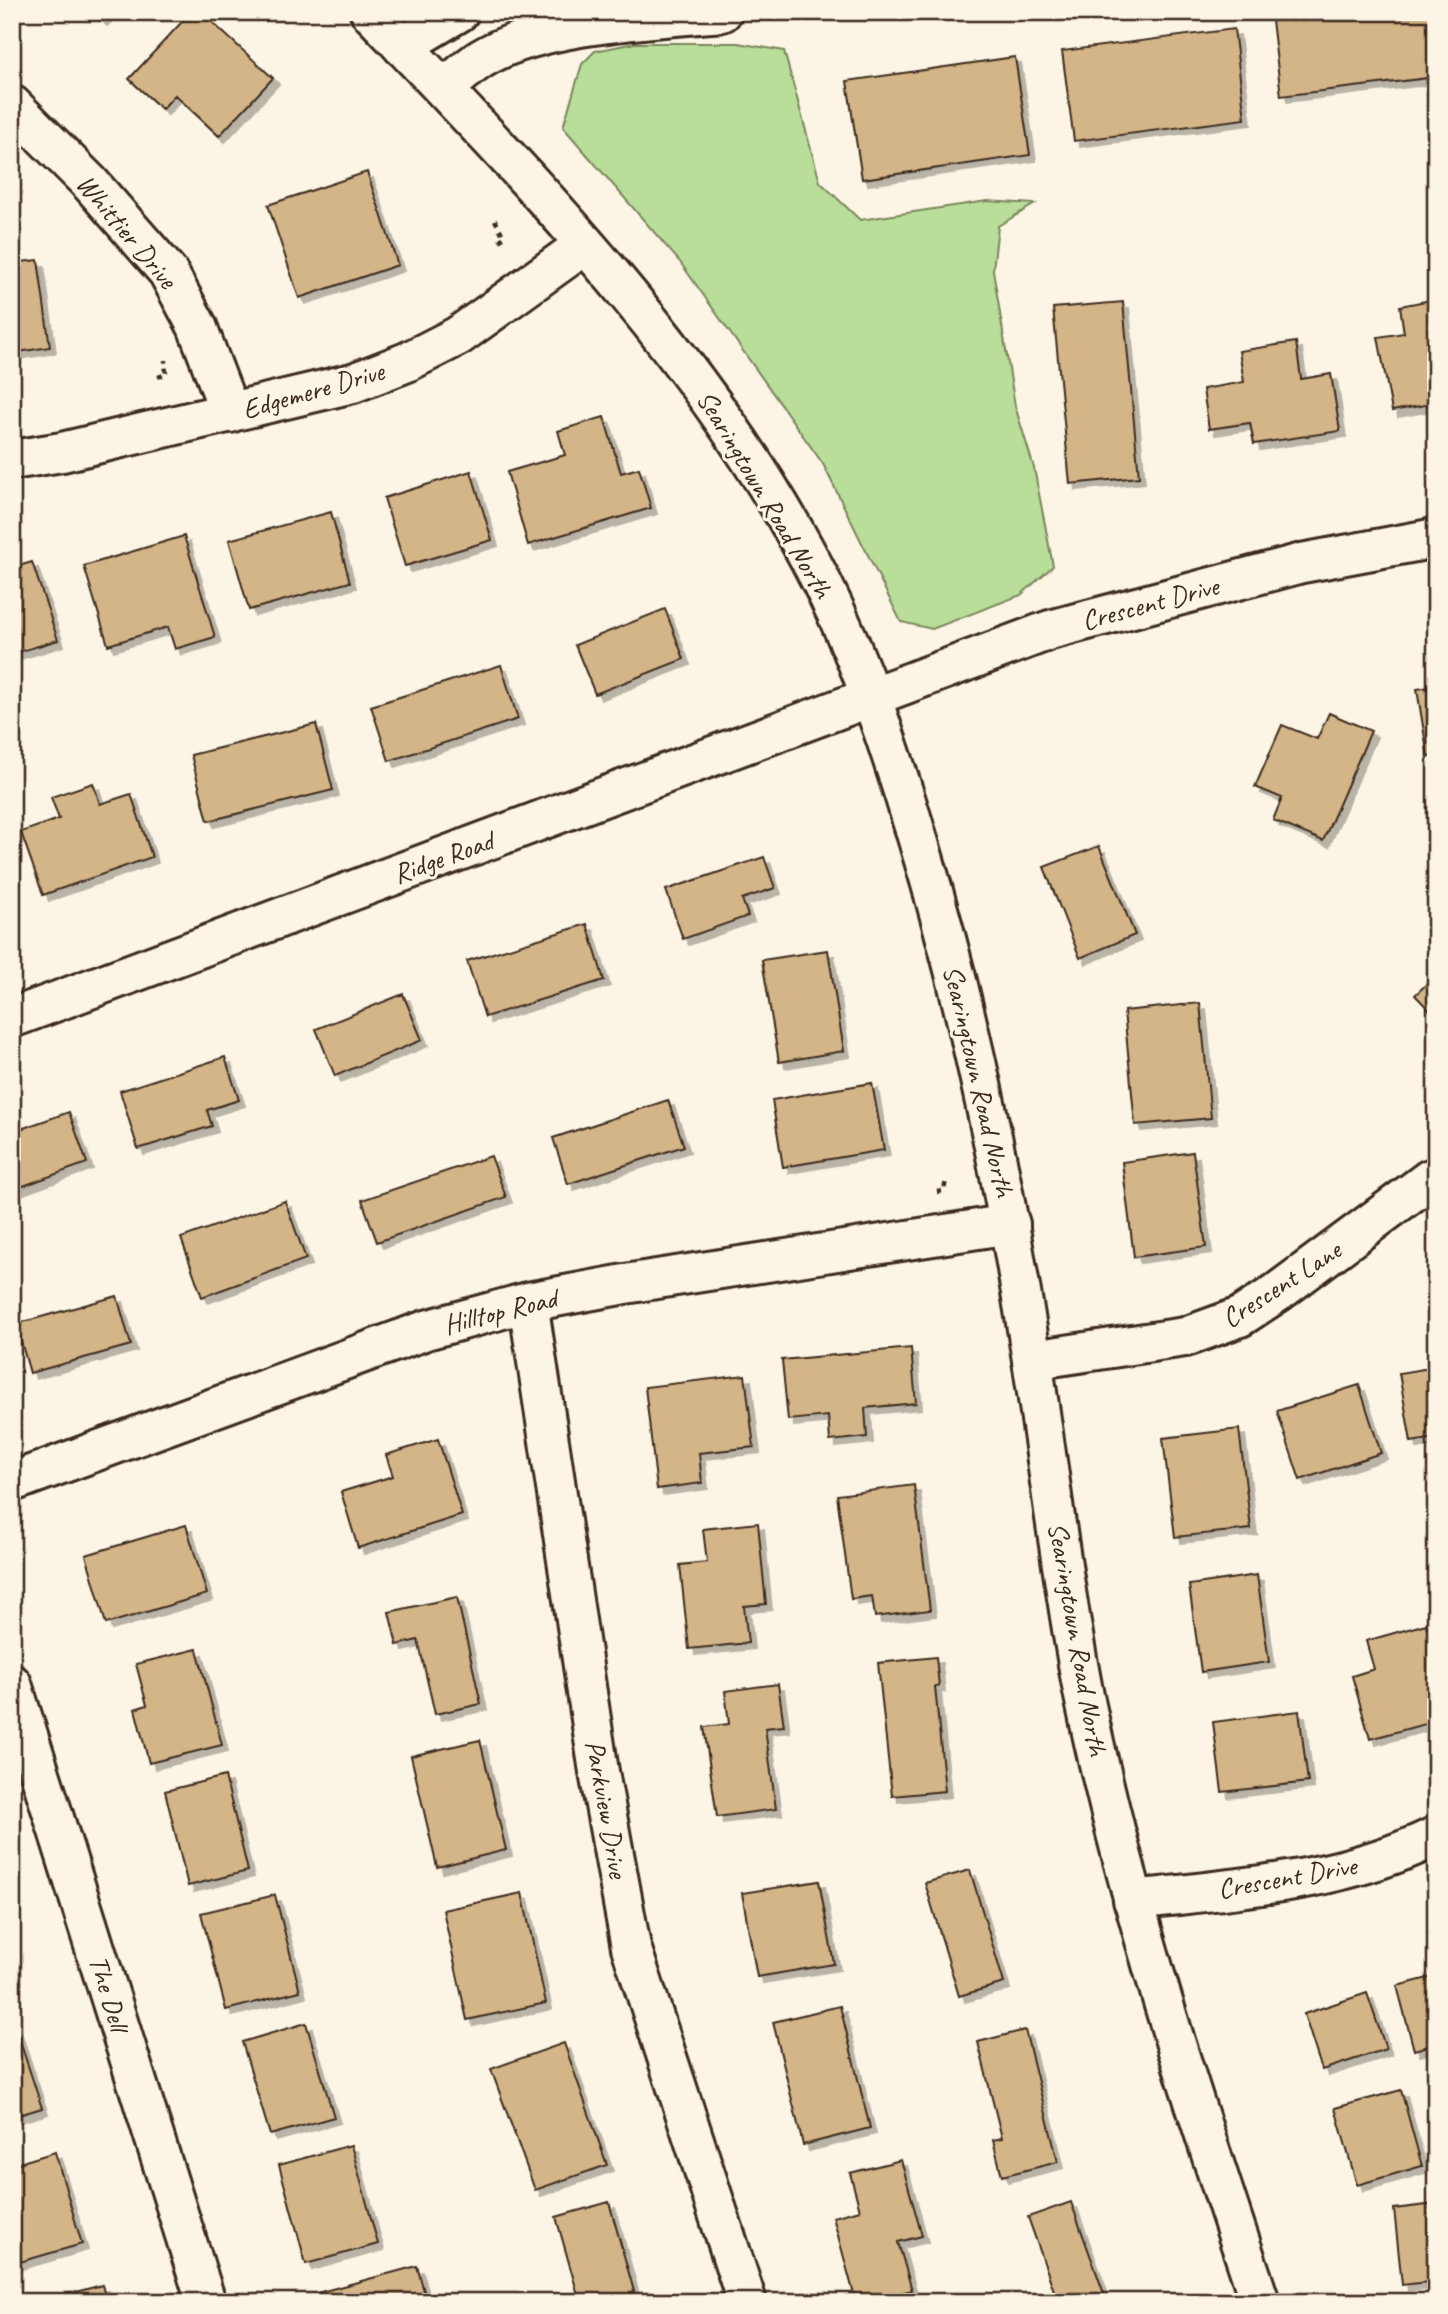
<svg xmlns="http://www.w3.org/2000/svg" width="1448" height="2314" viewBox="0 0 1448 2314" font-family="Caveat,sans-serif">
<style>
.green{fill:#b8de9a;stroke:#7a845c;stroke-width:2}
.building{fill:#d4b588;stroke:#3b2a1e;stroke-width:2;filter:url(#shadow)}
.lines{fill:none;stroke-linecap:round;stroke-linejoin:round}
.street-casing{stroke:#3b2a1e;stroke-width:44}
.secondary-casing{stroke:#3b2a1e;stroke-width:44}
.path{stroke:#3b2a1e;stroke-width:4.5;stroke-dasharray:5 5;stroke-linecap:butt}
.street{stroke:#fcf5e5;stroke-width:38}
.secondary{stroke:#fcf5e5;stroke-width:38}
.labels{text-anchor:middle;dominant-baseline:central;stroke-width:6;stroke-linejoin:round;paint-order:stroke}
.street-label{font-size:28px;fill:#3b2a1e;stroke:#fcf5e5}
</style>
<defs>
<filter id="shadow"><feDropShadow dx="6" dy="6" stdDeviation="0" flood-color="#0004"/></filter>
</defs>
<rect width="100%" height="100%" fill="#fcf5e5"/>
<filter id="ink" filterUnits="userSpaceOnUse"><feTurbulence type="fractalNoise" baseFrequency=".0143" numOctaves="2"/><feDisplacementMap in="SourceGraphic" scale="14" xChannelSelector="R" yChannelSelector="G"/><feConvolveMatrix kernelMatrix="1 2 1 2 8 2 1 2 1" color-interpolation-filters="sRGB"/></filter>
<g filter="url(#ink)">
<!-- green -->
<path class="green" d="M635 43H738L784 51 820 182 860 220 987 201 1035 204 998 226 993 270 1015 406 1034 468 1053 566 1021 595 932 629 901 622 823 464 680 262 563 127 582 64 595 51Z"/>
<!-- building -->
<path class="building" d="M94 12H109L101 20Z
M191 12H201L273 78 219 136 175 95 162 109 129 79Z
M1271 12H1436V77L1281 96Z
M1234 29 1245 119 1074 141 1062 51Z
M1015 57 1030 155 862 179 847 81Z
M367 172 398 265 299 298 268 205Z
M38 260 50 347 12 353V263Z
M1436 299V403L1392 411 1378 337 1404 333 1400 306Z
M1123 302 1139 477 1070 484 1053 308Z
M1296 342 1301 379 1331 374 1340 431 1254 444 1250 423 1209 429 1203 389 1244 382 1239 351Z
M604 417 621 473 639 468 651 508 528 545 507 472 565 455 558 431Z
M471 471 492 540 405 566 384 498Z
M331 512 350 582 249 610 229 540Z
M184 536 215 637 175 649 168 627 108 645 84 566Z
M32 562 58 640 12 654V568Z
M665 609 684 659 595 694 575 645Z
M501 665 518 719 389 761 371 706Z
M1436 686V755L1428 757 1417 689Z
M1329 713 1371 731 1323 841 1273 820 1282 798 1255 787 1282 725 1317 739Z
M316 724 333 790 208 821 191 755Z
M93 783 100 804 131 794 152 857 43 895 21 832 59 819 51 797Z
M1099 846 1135 935 1080 958 1044 867Z
M764 857 775 888 742 899 748 916 683 939 666 890Z
M587 924 604 980 485 1017 467 961Z
M828 950 844 1051 779 1062 762 960Z
M1436 975V1017L1415 995Z
M403 994 422 1040 335 1076 316 1029Z
M1200 1003 1211 1118 1135 1125 1124 1011Z
M225 1057 239 1100 207 1110 212 1126 138 1149 120 1091Z
M872 1083 884 1150 783 1167 772 1100Z
M668 1100 684 1146 568 1184 553 1138Z
M69 1112 87 1163 12 1190V1132Z
M1193 1152 1206 1247 1134 1257 1122 1162Z
M491 1156 506 1197 377 1242 362 1200Z
M285 1201 306 1259 202 1297 181 1238Z
M117 1296 131 1345 30 1373 16 1324Z
M911 1348 916 1403 865 1408 867 1437 830 1441 828 1416 788 1420 782 1360Z
M1436 1367V1438L1411 1442 1399 1373Z
M745 1375 754 1447 699 1453 702 1483 657 1489 645 1387Z
M1359 1385 1381 1453 1300 1480 1277 1411Z
M1239 1429 1251 1529 1175 1537 1163 1438Z
M438 1439 462 1515 358 1548 341 1492 393 1476 386 1455Z
M914 1485 930 1610 875 1617 872 1596 851 1599 837 1495Z
M758 1523 766 1604 744 1606 748 1643 689 1649 680 1565 707 1562 703 1529Z
M186 1525 207 1594 106 1624 86 1555Z
M1257 1575 1269 1662 1201 1672 1189 1585Z
M457 1597 481 1704 435 1714 418 1640 397 1645 389 1612Z
M1426 1624 1436 1658V1721L1370 1739 1352 1676 1374 1669 1366 1641Z
M197 1649 222 1745 149 1763 135 1709 147 1705 136 1664Z
M936 1657 939 1686H935L945 1791 892 1796 878 1663Z
M778 1684 784 1726 765 1728 776 1809 717 1817 704 1727 729 1724 725 1691Z
M1299 1711 1308 1782 1222 1792 1213 1722Z
M480 1740 506 1850 437 1867 411 1756Z
M225 1776 248 1871 188 1886 165 1791Z
M970 1870 1004 1983 959 1996 925 1883Z
M819 1881 834 1964 757 1977 742 1893Z
M522 1893 546 2003 467 2020 443 1910Z
M275 1895 300 1991 226 2010 201 1913Z
M1436 1976V2044L1414 2050 1397 1986Z
M1367 1993 1386 2049 1322 2070 1304 2014Z
M840 2006 870 2128 803 2145 773 2022Z
M12 2017 42 2108 12 2117Z
M306 2023 334 2117 270 2135 242 2042Z
M1025 2030 1058 2162 1002 2176 993 2140 1002 2138 978 2042Z
M564 2043 607 2165 535 2190 491 2069Z
M1401 2090 1422 2166 1357 2185 1335 2108Z
M351 2145 378 2244 306 2264 279 2165Z
M55 2152 82 2244 13 2264 12 2165Z
M901 2160 922 2236 898 2242 912 2290 869 2302H856L833 2217 860 2210 850 2173Z
M609 2202 637 2302H580L556 2217Z
M1071 2202 1107 2302H1058L1028 2217Z
M1436 2204V2281L1402 2285 1394 2209Z
M417 2266 427 2302H319L317 2293Z
M102 2285 107 2302H38Z"/>
<g class="lines">
<defs>
<path id="street" d="M402 46 459 12
M444 89C456 79 468 67 481 59 538 23 655 18 722 12
M12 105 90 183 168 272 197 326 230 413
M12 460 62 452 353 383 407 362 458 336 583 246
M12 1018 1050 630 1302 563 1436 538
M528 1302 599 1772 631 1947 747 2302
M1032 1360 1185 1337 1240 1317 1278 1292 1430 1179
M12 1482 426 1330 528 1302 625 1284 1010 1224
M12 1684 206 2302
M1133 1900C1236 1888 1342 1883 1436 1836"/>
<path id="secondary" d="M370 12C534 184 715 369 822 583 864 667 892 754 919 843 970 1012 1005 1186 1032 1360 1050 1472 1062 1585 1084 1696 1127 1903 1193 2102 1260 2302"/>
</defs>
<!-- street casing -->
<use href="#street" class="street-casing"/>
<!-- secondary casing -->
<use href="#secondary" class="secondary-casing"/>
<!-- path -->
<path class="path" d="M495 220 504 237 498 242
M158 377 166 374 165 360
M937 1192 944 1191 946 1180"/>
<!-- street -->
<use href="#street" class="street"/>
<!-- secondary -->
<use href="#secondary" class="secondary"/>
</g>
</g>
<g class="labels">
<!-- street labels -->
<g class="street-label">
<text transform="translate(127 231) rotate(50)">Whittier Drive</text>
<text transform="translate(313 390) rotate(-16)">Edgemere Drive</text>
<text transform="translate(765 494) rotate(59)">Searingtown Road North</text>
<text transform="translate(1150 603) rotate(-15)">Crescent Drive</text>
<text transform="translate(443 857) rotate(-20)">Ridge Road</text>
<text transform="translate(979 1081) rotate(77)">Searingtown Road North</text>
<text transform="translate(1281 1284) rotate(-33)">Crescent Lane</text>
<text transform="translate(500 1311) rotate(-14)">Hilltop Road</text>
<text transform="translate(1078 1639) rotate(80)">Searingtown Road North</text>
<text transform="translate(607 1809) rotate(80)">Parkview Drive</text>
<text transform="translate(1287 1877) rotate(-10)">Crescent Drive</text>
<text transform="translate(109 1993) rotate(73)">The Dell</text>
</g>
</g>
<!-- margin -->
<rect width="1448" height="2314" fill="none" stroke="#fcf5e5" stroke-width="42"/>
<rect x="21" y="21" width="1406" height="2272" fill="none" stroke="#3b2a1e" stroke-width="2.5" filter="url(#ink)"/>
</svg>
